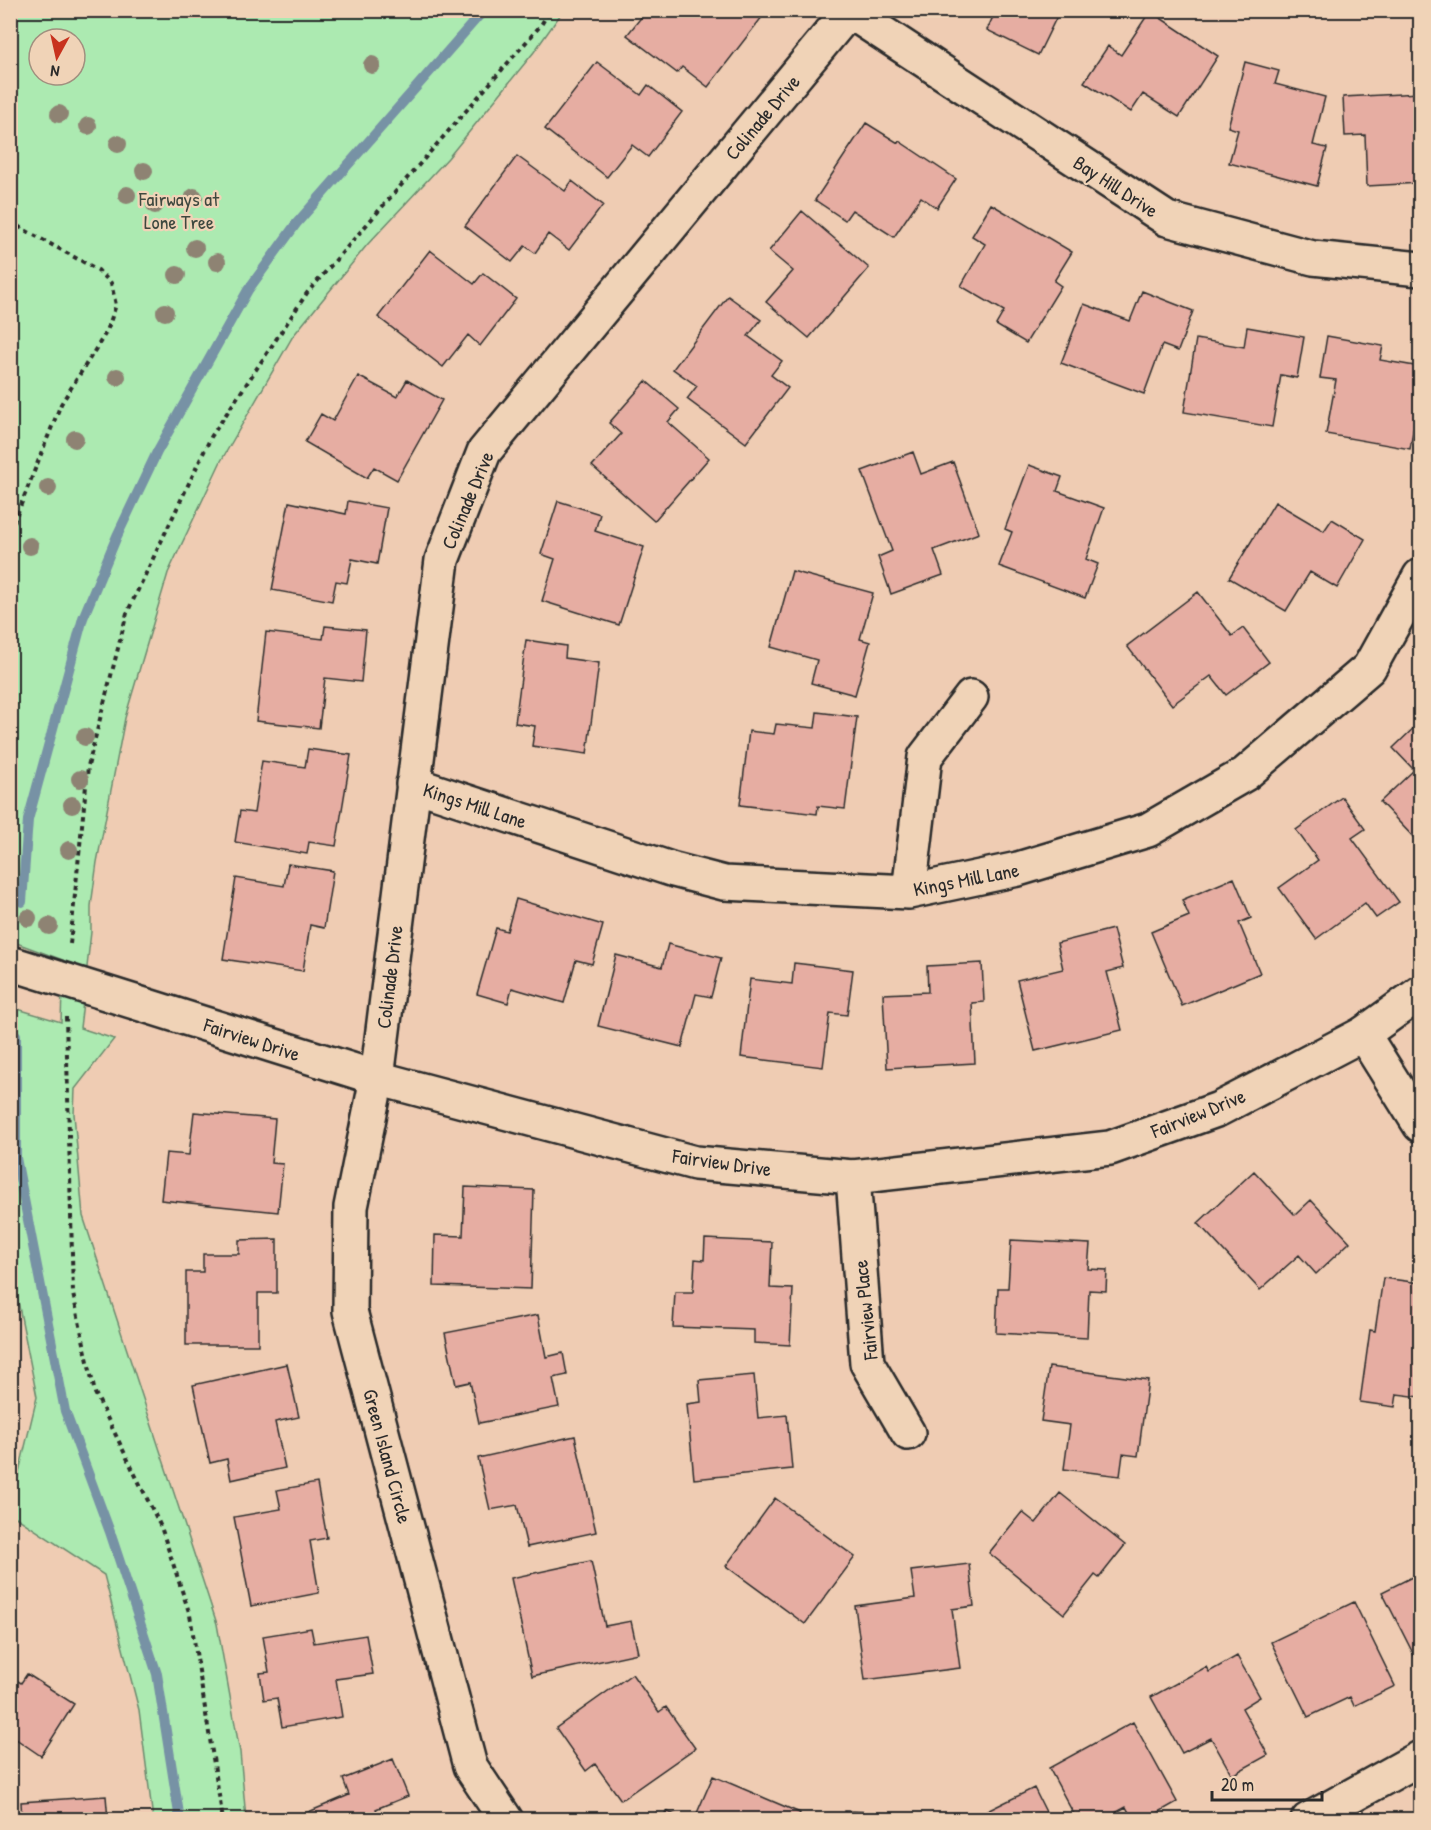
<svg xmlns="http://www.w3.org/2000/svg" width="1431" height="1830" viewBox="0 0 1431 1830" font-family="'Patrick Hand',sans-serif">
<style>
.green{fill:#aceab1;stroke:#6c8a6e;stroke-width:1.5;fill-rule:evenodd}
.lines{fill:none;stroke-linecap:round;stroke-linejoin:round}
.stream{stroke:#7792a5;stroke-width:10}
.building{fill:#e6ada2;stroke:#2b2b2b;stroke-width:1.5}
.street-casing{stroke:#2b2b2b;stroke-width:38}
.secondary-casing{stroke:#2b2b2b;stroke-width:38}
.path{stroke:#2b2b2b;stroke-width:4;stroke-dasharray:4.5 4.5;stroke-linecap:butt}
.street{stroke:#f0d3b7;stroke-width:33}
.secondary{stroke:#f0d3b7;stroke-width:33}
.tree{fill:#8e8373}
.labels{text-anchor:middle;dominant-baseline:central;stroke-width:4.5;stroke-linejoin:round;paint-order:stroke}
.street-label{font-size:20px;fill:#2b2b2b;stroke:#f0d3b7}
.park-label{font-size:20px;fill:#3e483f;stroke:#f0d3b7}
</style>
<rect width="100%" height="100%" fill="#efccb3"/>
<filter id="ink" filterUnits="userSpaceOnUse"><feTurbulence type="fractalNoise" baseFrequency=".0167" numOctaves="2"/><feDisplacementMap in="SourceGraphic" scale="12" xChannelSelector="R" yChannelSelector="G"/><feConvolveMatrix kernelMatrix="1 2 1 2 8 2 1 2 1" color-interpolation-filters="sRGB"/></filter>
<g filter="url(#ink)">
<!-- green -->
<path class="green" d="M11 11H563L534 52 448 158 367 245 293 336 221 461 168 573 125 718 97 862 91 906V932L80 1028 114 1039 75 1089 74 1114 83 1216 217 1624 240 1752 246 1819H153L139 1710 104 1575 11 1514V1505L37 1397 11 1266V1007L61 1022 63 960 11 941ZM39 39H75V75H39Z"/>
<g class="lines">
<!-- stream -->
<path class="stream" d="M22 902 28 820 83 618 117 536 157 452 248 290 296 224 484 10
M16 1035V1158L65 1411 110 1532 157 1674 180 1820"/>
</g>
<!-- building -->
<path class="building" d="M647 10H765L766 12 708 87 682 67 677 73 627 35Z
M996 10H1060L1038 55 987 30Z
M1150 11 1218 56 1179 117 1143 94 1131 112 1084 82 1108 46 1121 55Z
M597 62 641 95 648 85 682 112 648 157 632 145 607 177 545 129Z
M1245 62 1279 71 1275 84 1325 97 1313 145 1327 148 1317 186 1229 163 1238 130 1228 127Z
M1420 93V183L1367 186 1365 135 1345 136 1343 97Z
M866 123 898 143 899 141 956 179 937 208 921 197 894 237 852 210 845 220 815 200Z
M517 156 565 191 572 181 603 205 569 250 548 234 535 253 525 246 512 262 465 226Z
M991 204 1072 252 1054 281 1061 286 1026 343 996 325 1004 311 961 286 985 244 972 236Z
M802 211 869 268 809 338 766 302 793 271 769 251Z
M430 250 474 284 483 273 516 299 480 346 468 335 443 367 378 317Z
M1142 291 1193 311 1178 351 1162 345 1144 394 1061 363 1084 304 1130 321Z
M728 296 761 320 748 336 782 361 771 375 788 388 746 443 687 399 697 386 673 369Z
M1247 327 1304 337 1297 378 1281 375 1272 427 1184 412 1196 339 1244 347Z
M1327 336 1383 346 1380 360 1420 367V389L1410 449 1326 434 1336 380 1320 378Z
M358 376 397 397 407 380 442 400 397 480 374 467 367 478 305 442 321 414 333 421Z
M646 381 679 409 668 422 709 458 654 521 592 466 621 434 609 423Z
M913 452 921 474 953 462 979 533 934 550 943 575 891 594 878 557 892 551 862 471Z
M1029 465 1062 477 1057 491 1104 508 1086 559 1098 564 1085 598 999 566 1012 532 1005 529Z
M348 501 387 508 377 564 352 559 347 583 336 581 332 601 272 590 289 502 346 514Z
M558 501 600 514 595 531 644 547 619 625 542 601 555 559 541 554Z
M1275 502 1324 531 1332 519 1365 539 1337 588 1310 572 1286 611 1229 578Z
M792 571 873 593 860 639 870 642 855 695 811 683 817 660 771 647Z
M1198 592 1232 636 1243 628 1269 662 1226 695 1211 676 1172 705 1127 646Z
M325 626 366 630 361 682 325 678 319 728 256 721 266 632 323 639Z
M526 640 566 646 565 658 599 663 587 754 532 746 535 726 515 723Z
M817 712 857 717 845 809 818 806 817 814 740 805 749 731 774 734 776 724 815 728Z
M1420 722V844L1380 802 1414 770 1393 748Z
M308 749 351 755 336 846 309 842 307 854 235 842 240 811 254 813 262 761 305 767Z
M1342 797 1365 829 1352 838 1399 902 1376 918 1365 903 1316 939 1279 888 1318 860 1296 830Z
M288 864 333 871 324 928 310 925 303 971 223 959 236 878 284 886Z
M1234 878 1251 918 1239 923 1260 973 1182 1006 1151 932 1189 916 1182 900Z
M516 899 603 925 592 964 576 960 564 1003 512 988 508 1003 477 994 496 928 507 931Z
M1113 929 1123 968 1107 972 1122 1030 1035 1051 1017 980 1063 969 1057 943Z
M668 944 721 958 711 997 696 994 682 1047 598 1026 616 955 662 967Z
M794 963 853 970 847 1015 830 1013 823 1067 741 1057 750 979 792 984Z
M982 963 984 1002 972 1003 975 1063 887 1068 883 994 928 992 927 966Z
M194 1112 275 1119 271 1163 283 1164 278 1212 161 1200 166 1153 189 1155Z
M1254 1171 1295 1215 1311 1200 1350 1242 1316 1274 1299 1255 1260 1290 1198 1223Z
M465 1187 534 1190 531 1289 434 1286 435 1235 463 1236Z
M277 1239V1293H258V1345H186V1272H203V1254H239V1240Z
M705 1239 772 1242 770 1288 793 1289 790 1345 754 1343V1330L673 1327 675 1292H693L695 1259 704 1260Z
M1011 1240 1090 1244 1088 1269 1107 1270 1106 1291 1089 1290 1087 1338 996 1333 998 1288H1008Z
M1383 1278 1420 1283 1417 1313H1420V1397L1397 1394 1395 1407 1360 1402 1370 1330 1375 1331Z
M538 1315 546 1357 563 1353 567 1375 553 1378 559 1407 479 1423 470 1382 456 1385 445 1333Z
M287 1364 299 1417 275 1422 285 1468 231 1480 227 1459 210 1463 193 1385Z
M1049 1367 1148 1380 1138 1456 1123 1454 1120 1476 1064 1469 1070 1425 1041 1421Z
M754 1375 758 1418 787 1415 792 1469 694 1479 687 1404 701 1402 699 1380Z
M575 1436 596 1532 527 1547 517 1505 490 1510 478 1458Z
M317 1483 327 1538 310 1541 319 1593 251 1606 234 1517 281 1509 277 1490Z
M1060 1493 1125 1545 1099 1578 1095 1575 1064 1614 989 1553 1022 1512 1036 1523Z
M775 1498 855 1557 805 1624 726 1566Z
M591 1561 605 1626 631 1621 638 1653 532 1676 511 1578Z
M969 1564 974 1606 952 1609 960 1668 865 1680 855 1606 915 1598 911 1571Z
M1420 1573V1667L1382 1592Z
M1354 1602 1395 1686 1354 1706 1350 1697 1308 1717 1271 1642Z
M311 1628 314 1643 366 1635 373 1674 336 1679 342 1717 282 1727 277 1698 264 1700 260 1673 269 1672 263 1636Z
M1237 1656 1260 1697 1242 1708 1268 1755 1232 1775 1211 1738 1182 1753 1151 1697 1206 1667 1209 1672Z
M27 1674 74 1704 41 1756 16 1739 10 1747V1676L21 1683Z
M632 1674 659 1712 666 1707 695 1748 621 1800 595 1764 586 1771 556 1728Z
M1133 1722 1177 1802 1145 1820H1133L1126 1807 1102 1820H1077L1049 1768Z
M393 1759 408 1796 376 1809 381 1820H300L299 1816 349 1795 343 1779Z
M713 1776 800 1813 797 1820H694Z
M1034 1788 1050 1820H969Z
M106 1796 108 1820H22L21 1802Z
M666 1811 686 1820H662Z
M845 1811 871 1812V1820H845Z"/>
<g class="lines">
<defs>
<path id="street" d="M413 784 674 870 724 883 909 892 1018 869 1148 830 1245 774 1369 668 1420 576
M909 892 925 757 971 697
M1363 1034 1420 1125
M853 1177 867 1363 908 1433
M506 1820 470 1766 350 1311 351 1207 377 1078 442 560 484 452 849 11 1167 219 1313 258 1420 269
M1308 1820 1420 1758"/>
<path id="secondary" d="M10 963 377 1078 695 1163 853 1177 1110 1148 1219 1109 1363 1034 1420 993"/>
</defs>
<!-- street casing -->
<use href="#street" class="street-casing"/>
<!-- secondary casing -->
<use href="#secondary" class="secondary-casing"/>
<!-- path -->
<path class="path" d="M10 222 98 270 111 283 116 305 107 331 61 404 10 532
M70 944 88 766 127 613 211 437 307 293 541 25 550 10
M66 1017 73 1294 95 1393 161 1527 190 1615 223 1820"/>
<!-- street -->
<use href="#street" class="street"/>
<!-- secondary -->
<use href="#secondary" class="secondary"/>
</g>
<!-- trees -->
<g class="tree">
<circle cx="372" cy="65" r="9"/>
<circle cx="59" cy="114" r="9"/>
<circle cx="88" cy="126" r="9"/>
<circle cx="118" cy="144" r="9"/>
<circle cx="144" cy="171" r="9"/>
<circle cx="127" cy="195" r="9"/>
<circle cx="194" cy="197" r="9"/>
<circle cx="155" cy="205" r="9"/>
<circle cx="195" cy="248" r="9"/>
<circle cx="217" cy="262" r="9"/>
<circle cx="177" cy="275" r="9"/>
<circle cx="165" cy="312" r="9"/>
<circle cx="117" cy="377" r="9"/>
<circle cx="75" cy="439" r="9"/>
<circle cx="48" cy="488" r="9"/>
<circle cx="30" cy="546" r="9"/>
<circle cx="85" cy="737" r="9"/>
<circle cx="80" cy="779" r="9"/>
<circle cx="72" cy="805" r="9"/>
<circle cx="69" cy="850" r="9"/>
<circle cx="28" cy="918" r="9"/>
<circle cx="49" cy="926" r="9"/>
</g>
</g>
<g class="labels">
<!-- street labels -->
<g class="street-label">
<text transform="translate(762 117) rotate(-50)">Colinade Drive</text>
<text transform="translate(1116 186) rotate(33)">Bay Hill Drive</text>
<text transform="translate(467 500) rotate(-67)">Colinade Drive</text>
<text transform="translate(475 805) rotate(18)">Kings Mill Lane</text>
<text transform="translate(966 879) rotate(-11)">Kings Mill Lane</text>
<text transform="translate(389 977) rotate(-83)">Colinade Drive</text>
<text transform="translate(252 1039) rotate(18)">Fairview Drive</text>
<text transform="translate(1198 1113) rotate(-22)">Fairview Drive</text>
<text transform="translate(722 1162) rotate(8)">Fairview Drive</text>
<text transform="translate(865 1310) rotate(-96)">Fairview Place</text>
<text transform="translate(388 1456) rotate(75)">Green Island Circle</text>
</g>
<!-- park labels -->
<g class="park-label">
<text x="179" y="198">Fairways at<tspan x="179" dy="23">Lone Tree</tspan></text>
</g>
</g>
<!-- margin -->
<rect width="1431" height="1830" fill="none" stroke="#f0d3b7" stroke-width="36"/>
<rect x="18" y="18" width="1395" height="1794" fill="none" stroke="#2b2b2b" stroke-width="2" filter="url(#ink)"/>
<!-- north arrow -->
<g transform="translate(57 57) rotate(188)"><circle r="28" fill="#f0d3b7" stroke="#a1907f" stroke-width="1.5"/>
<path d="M0-4.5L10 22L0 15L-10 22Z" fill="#c8321e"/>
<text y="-9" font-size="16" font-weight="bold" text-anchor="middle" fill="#2b2b2b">N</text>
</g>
<!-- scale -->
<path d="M1212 1791v9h110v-9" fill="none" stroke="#2b2b2b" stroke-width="3"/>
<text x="1221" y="1791" font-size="18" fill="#2b2b2b" stroke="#f0d3b7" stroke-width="4.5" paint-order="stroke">20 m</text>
</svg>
